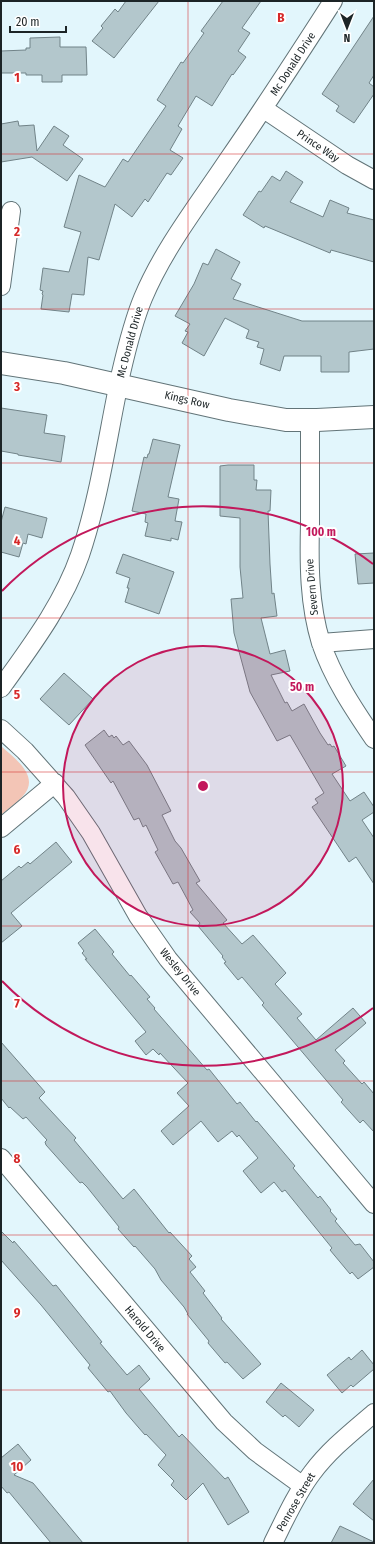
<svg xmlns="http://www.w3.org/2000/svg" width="375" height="1544" viewBox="0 0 375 1544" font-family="'Fira Sans Condensed',sans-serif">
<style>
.green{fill:#f3c5b6}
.building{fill:#b3c7cc;stroke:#718388}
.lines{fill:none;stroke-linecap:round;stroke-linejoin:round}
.street-casing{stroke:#627478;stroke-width:20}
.secondary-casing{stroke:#627478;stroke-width:24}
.street{stroke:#fff;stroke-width:18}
.secondary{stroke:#fff;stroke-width:22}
.grid{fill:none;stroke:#d62828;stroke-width:1;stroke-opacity:0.55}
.ring{fill:none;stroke:#c2185b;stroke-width:2}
.labels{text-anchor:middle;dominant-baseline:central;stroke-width:4;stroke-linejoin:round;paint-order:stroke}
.street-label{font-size:11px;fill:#1c2426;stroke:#fff}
.grid-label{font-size:13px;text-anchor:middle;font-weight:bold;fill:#d62828;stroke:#fff;stroke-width:4;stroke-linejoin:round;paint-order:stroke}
.centre{fill:#c2185b;stroke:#fff;stroke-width:2}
.ring-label{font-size:12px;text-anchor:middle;font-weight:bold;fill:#c2185b;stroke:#fff;stroke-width:4;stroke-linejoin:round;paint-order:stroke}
</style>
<rect width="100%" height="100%" fill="#e2f6fc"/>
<!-- green -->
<path class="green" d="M1 746C14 758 41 776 23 796 17 803 8 809 1 815Z"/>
<!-- building -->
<path class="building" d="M126 1H159L114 58 92 41 103 28 101 26 115 9 118 12Z
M223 1H261L242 28 250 33 238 51 246 57 233 75 232 74 212 106 196 96 178 126 182 129 170 150 183 158 171 175 167 173 148 202 145 199 132 217 115 204 99 260 88 257 84 295 72 294 69 312 41 309 43 295 42 294 43 291 40 290 43 268 69 272 81 232 64 227 79 175 105 187 123 159 128 162 166 106 157 100 181 62 183 63 204 33 201 31Z
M374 16V75L369 83 374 87V94L354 123 336 111 339 106 322 94Z
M60 37V47H86L87 75H62V82H42V75H26V73H1V51L26 50V48H30V38Z
M18 121 19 126 34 125 37 151 54 126 69 136 63 145 83 159 67 181 32 157 1 162V124Z
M286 171 303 182 290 202 323 217 330 200 349 208 347 213 374 220V262L331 250 330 253 265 226 264 228 243 215 259 191 261 192 272 176 280 181Z
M216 249 240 262 231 279 241 284 233 299 302 321H374V349L349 352V372H321V356H284L280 371 260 364 264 349 257 347 259 342 246 338 249 330 225 318 204 356 182 343 188 332 185 331 190 324 175 316 194 284 203 263 208 265Z
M1 408 47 415 44 433 65 436 61 462 18 455V454L1 451Z
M153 439 180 445 168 497 179 499 175 521 182 522 178 540 171 538V541L145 536 148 523 145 522 146 514 132 511 144 457 147 458 148 454H149Z
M228 465H254V480H257L256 490H271L270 511H268L270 564 272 594 274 593 277 616 261 618 270 654 285 650 290 671 271 675 285 703 287 702 292 711 304 704 320 733 328 745 330 744 332 747 334 746 346 766 332 774 350 801 364 792 374 807V812L362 820 374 838V884L356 857 349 862 312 807 318 803 315 799 324 793 290 735 277 741 250 692 234 633 231 599 243 598 240 567V518L220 516V466Z
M5 507 47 518 42 538 28 534 26 544 23 543 19 557 1 552V522Z
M374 553V583L358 584 355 554Z
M123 554 174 572 159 614 125 602 129 588H127L130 578 116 573Z
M64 673 93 699 69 725 40 699Z
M104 730 109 737 112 735 114 738 116 736 123 745 129 741 147 765 171 811 162 815 175 841 181 848 200 881 196 883 227 920 223 923 242 944 253 935 286 973 275 984 302 1014 297 1018 316 1040 353 1008 366 1023 335 1050 345 1061 343 1063 362 1084 364 1082 374 1094V1132L363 1120 360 1123 341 1102 343 1100 281 1027 262 1005 264 1003 242 977 238 980 224 963 226 962 222 957 223 956 198 926 200 923 190 912 193 910 178 882 173 884 155 852 158 850 146 825 143 827 139 818 134 820 113 781 111 783 87 748 85 745Z
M56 842 72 862 11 913 22 926 1 943V881L19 866 21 868 28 862 30 864Z
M95 929 114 952 112 954 130 976 131 975 150 997 147 999 155 1008 154 1009 207 1070 209 1069 237 1104 240 1102 256 1122 257 1121 295 1166 293 1168 318 1198 320 1196 331 1210 330 1211 337 1219 335 1221 355 1245 360 1244 374 1262V1267L358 1279 352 1272 350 1274 330 1250 332 1248 285 1190 282 1192 274 1182 261 1193 243 1171 258 1158 239 1135 237 1137 232 1131 218 1142 201 1121 173 1145 161 1131 189 1106 177 1093 188 1083 160 1053 159 1055 153 1049 146 1055 135 1041 146 1032 85 959H87L82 953 84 951 78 943Z
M1 1042 45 1092 39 1098 76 1138 74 1140 123 1199 134 1189 169 1233 170 1232 192 1256 189 1259 196 1267 190 1272 205 1291 203 1293 222 1318 221 1319 261 1364 243 1379 227 1362 225 1363 208 1343 209 1341 187 1314H188L184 1307 161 1280 155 1269 135 1246 134 1247 118 1229 119 1227 87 1187 82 1182 80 1183 46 1145 45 1142 47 1140 26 1117 23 1119 10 1107 9 1108 1 1098Z
M1 1231 13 1243 14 1241 53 1286 56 1285 102 1342 100 1343 127 1375 139 1365 150 1379 139 1389 179 1437 182 1434 225 1479 228 1477 249 1512 228 1525 203 1483 186 1500 171 1485 174 1481 158 1465 166 1455 146 1434 145 1435 126 1413 110 1391 108 1392 88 1368 90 1365 41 1305 1 1260Z
M362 1350 374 1365V1369L353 1387 351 1385 342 1393 327 1375 349 1357 351 1360Z
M281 1383 314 1410 299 1427 285 1415 283 1417 266 1402Z
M18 1444 31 1460 14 1475 33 1483 83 1543H51L9 1492 7 1493 1 1486V1458Z
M374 1479V1521L353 1504Z
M340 1526 374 1542V1543H331Z"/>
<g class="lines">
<defs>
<path id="street" d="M264 109 347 165 374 180
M1 286 11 211
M310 420C310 454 310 489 310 523 309 564 309 604 321 643 333 678 353 708 374 739
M321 643 374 639
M1 688C31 646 63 604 80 555 100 496 108 433 121 373 127 347 133 322 143 298 164 248 198 205 228 160 264 108 299 54 333 1
M1 729 25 751 66 797 91 833 138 916 168 959 374 1204
M1 828 55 783
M1 1158 224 1422 255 1451 303 1486
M273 1543C285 1519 296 1494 312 1473 330 1449 352 1432 374 1413"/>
<path id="secondary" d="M1 363 64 373 229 410 286 420H317L374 417"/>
</defs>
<!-- street casing -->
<use href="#street" class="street-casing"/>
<!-- secondary casing -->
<use href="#secondary" class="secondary-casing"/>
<!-- street -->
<use href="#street" class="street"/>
<!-- secondary -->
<use href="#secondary" class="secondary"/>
</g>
<!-- grid -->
<path class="grid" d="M188 1V1543M1 154H374M1 309H374M1 463H374M1 618H374M1 772H374M1 926H374M1 1081H374M1 1235H374M1 1390H374"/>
<!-- distance rings -->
<circle cx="203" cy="786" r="140" fill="#c2185b" fill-opacity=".12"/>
<g class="ring">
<circle cx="203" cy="786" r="140"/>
<path d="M373 1008A280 280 0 0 1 2 981M2 591A280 280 0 0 1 373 564"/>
</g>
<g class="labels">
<!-- street labels -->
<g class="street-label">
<text transform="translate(293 64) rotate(-57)">Mc Donald Drive</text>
<text transform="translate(318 146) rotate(34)">Prince Way</text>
<text transform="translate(130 342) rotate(-75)">Mc Donald Drive</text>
<text transform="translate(187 400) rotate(13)">Kings Row</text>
<text transform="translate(312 587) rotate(-95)">Severn Drive</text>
<text transform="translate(180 972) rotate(51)">Wesley Drive</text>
<text transform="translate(145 1329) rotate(50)">Harold Drive</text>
<text transform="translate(296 1502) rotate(-60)">Penrose Street</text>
</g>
</g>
<g class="grid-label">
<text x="281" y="22">B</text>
<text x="17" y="82">1</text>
<text x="17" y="236">2</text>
<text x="17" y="391">3</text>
<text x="17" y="545">4</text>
<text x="17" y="699">5</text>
<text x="17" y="854">6</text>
<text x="17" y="1008">7</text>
<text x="17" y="1163">8</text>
<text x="17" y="1317">9</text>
<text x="17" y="1471">10</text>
</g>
<circle cx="203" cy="786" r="6" class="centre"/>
<g class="ring-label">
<text x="321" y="536">100 m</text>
<text x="302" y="691">50 m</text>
</g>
<!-- border -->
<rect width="375" height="1544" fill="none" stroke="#1c2426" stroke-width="4"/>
<!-- north arrow -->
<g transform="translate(347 28) rotate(180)" stroke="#ffffff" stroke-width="3" paint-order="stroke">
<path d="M0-3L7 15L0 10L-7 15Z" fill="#1c2426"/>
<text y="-6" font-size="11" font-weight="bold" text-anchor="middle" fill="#1c2426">N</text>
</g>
<!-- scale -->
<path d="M10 26v6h56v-6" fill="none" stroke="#1c2426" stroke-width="2"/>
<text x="16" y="26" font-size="12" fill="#1c2426" stroke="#ffffff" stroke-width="3" paint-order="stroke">20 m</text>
</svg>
